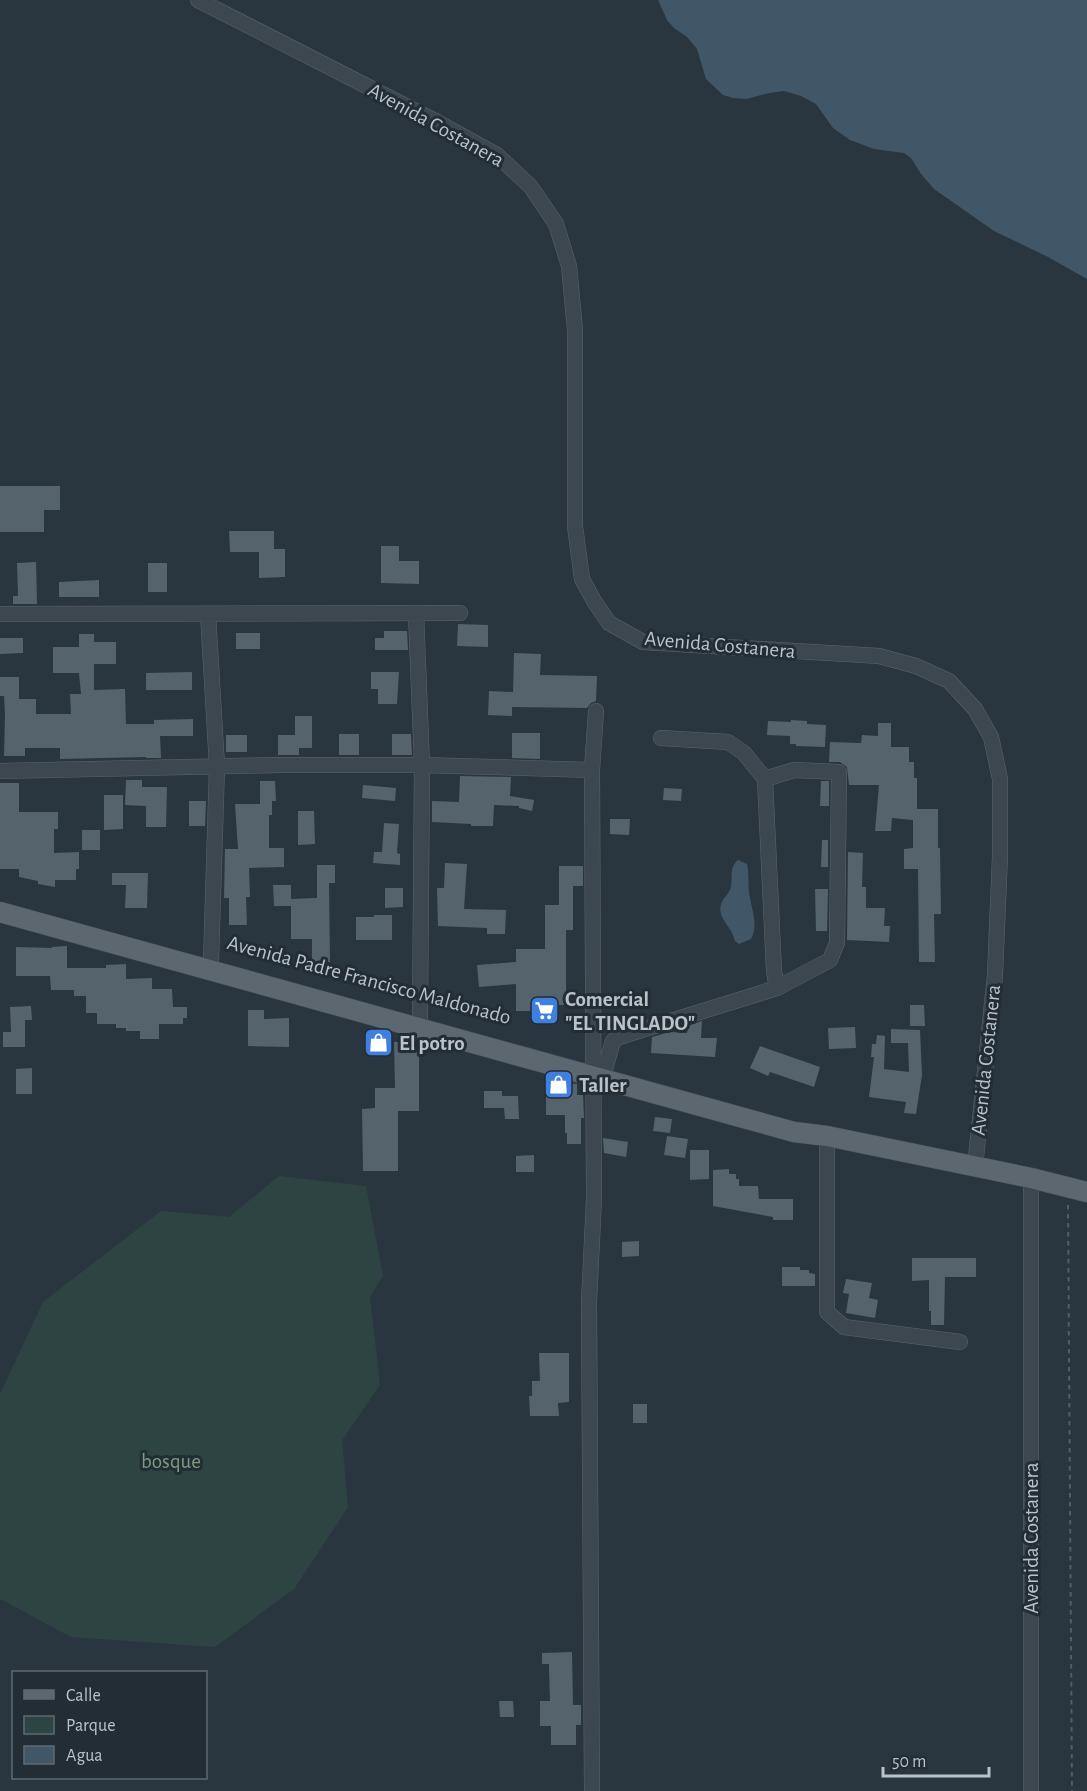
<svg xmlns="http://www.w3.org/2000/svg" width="1087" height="1791" viewBox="0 0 1087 1791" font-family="'Alegreya Sans',sans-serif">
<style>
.green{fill:#2e4442}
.water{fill:#415666}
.building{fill:#55636c}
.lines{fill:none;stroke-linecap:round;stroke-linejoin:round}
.minor-casing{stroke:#5b656d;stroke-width:16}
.major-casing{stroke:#475159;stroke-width:21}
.path{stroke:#4e6060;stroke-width:2;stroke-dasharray:4.5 4.5;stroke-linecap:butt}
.minor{stroke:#3d4750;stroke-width:15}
.major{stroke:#5c676f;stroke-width:20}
.labels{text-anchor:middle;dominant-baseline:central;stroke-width:6;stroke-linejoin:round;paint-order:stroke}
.street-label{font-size:21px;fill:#bac2ca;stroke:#222d35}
.poi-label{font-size:21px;font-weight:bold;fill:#bac2ca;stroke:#222d35;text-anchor:start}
.park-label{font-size:21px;fill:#7b9d7e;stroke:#222d35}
</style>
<rect width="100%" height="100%" fill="#2a363f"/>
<!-- green -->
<path class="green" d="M279 1176 366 1186 383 1276 370 1297 380 1385 342 1440 348 1507 294 1589 215 1647 71 1637 0 1599V1394L43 1302 161 1211 229 1217Z"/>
<!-- water -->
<path class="water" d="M658 0H1087V279L1048 257 994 231 934 189 921 174 911 158 904 153 874 149 850 140 833 128 816 104 801 96 784 91 769 93 746 99 733 98 723 95 706 79 697 49 687 37 674 28 667 20Z
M738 860 747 864C749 873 748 883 749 892 751 908 759 925 751 939L739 944 735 941C733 936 732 931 729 928 724 920 717 913 722 902 725 896 730 893 731 886 733 875 729 868 738 860Z"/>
<!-- building -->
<path class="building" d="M0 486H60V510H44V532H0Z
M229 531H274V549H285V577L259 578V552H230Z
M381 546H399V561H419V584L381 583Z
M36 562 37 604H13V596H18L17 563Z
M148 563H167V592H148Z
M99 580V597H59V582Z
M458 624 488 625V647L457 646Z
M384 631H407L408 650H375V638H384Z
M236 633H260V649H236Z
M79 634H94V642H116V664H94V690L125 689 126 724H154V720L193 719V736H160L161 758H146V757L60 759V748H25V756H4L5 715 4 696H0V677H19V699H36V714H71L70 694H81L79 673H53V647H79Z
M0 638H23V653L0 654Z
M514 653 541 654 540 675 597 676 596 701 591 703 587 708 512 707V716L488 715 489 691 513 692Z
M192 672V690H146V673Z
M371 672H399L397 704H378V689H371Z
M295 716H312V748H299V755H278V735H295Z
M791 720 807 721V724L826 725 825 747 796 746V744H790V736L767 735 768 721 791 722Z
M878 723H891V747H909V762H914V778H917V809H938V848H940L941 914H934L935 962H919L918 869H904V849L913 848V820L892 818 891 831H875L879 785H849L847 767 840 762H829L830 742 861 743 862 735 878 736Z
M512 733H540V759L512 758Z
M339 734H359V755H339Z
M392 734H411L412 755H392Z
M226 735H247V752H226Z
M460 776 511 777 510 796 534 800 532 811 519 808V806L494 805 493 826H471V824L432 822V801L459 802Z
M126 780H142V787H167L166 827H146V806L125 805Z
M260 781H275L276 801H272V815H269V848H284V867L249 868 250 897H246L247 925H229V898H224L225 849H238L235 804H260Z
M821 781H829V806H820Z
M0 783H19V812H58V829H54V853L79 852V869H76V880H55V887L38 884V881L19 877V869H0Z
M363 785 396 788 395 801 362 798Z
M664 788 682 789 681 801 663 800Z
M104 795H123V829L104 830Z
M189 801H206L205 826H189Z
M298 811H314L315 844 298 845Z
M610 819H630L629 835 610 834Z
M384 823 399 824 397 853 400 854V865L373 863 374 852H382Z
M82 830H100V850H82Z
M822 840H828V867H821Z
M848 852 863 853 862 887H866V908H885L884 926H890L889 942 847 940Z
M445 863 467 864 464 909 506 910 505 934H487V928L438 926 437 888H444Z
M317 865H335V883H329L330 962H312V939H291V906H274L273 885H291V899L317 898Z
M559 866H583V886H573V930H566V1005H543V1011H516V984L479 987 477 965 516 962V949H545V905H559Z
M112 873H148L147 908H125L126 885H112Z
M385 888H403V907L385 908Z
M815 889H828L827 931H816Z
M374 915H392V940H356V917H374Z
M67 946V968H106V965L126 964V979L152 978V989H172L173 1007H187V1018H183V1024H159V1039H140V1031H126V1028H116V1024H97V1013H86V996H74V990H51L50 976H16V947L52 948V947Z
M910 1005H924L925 1026H910Z
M31 1006 32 1020H25V1047H3V1032H11L10 1007Z
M248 1010H264V1019L289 1018V1047L248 1046Z
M702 1021 701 1038H717L715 1057 651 1053 652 1037 670 1032 687 1033 688 1026Z
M855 1027 856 1048 829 1049 828 1028Z
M891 1029 920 1030 922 1075 916 1114 904 1113 906 1102 869 1097 874 1057H871L872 1044H876L877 1035 885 1036 884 1069 909 1072 908 1043H891Z
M394 1042H419V1111H398V1171H363L362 1109 375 1108V1088H395Z
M760 1046 820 1067 814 1087 770 1072 768 1076 750 1068Z
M32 1068V1094H16V1069Z
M566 1083 577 1084V1095H583L584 1118H581V1144H567V1133H565V1115H546V1091H558V1088H566Z
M484 1091H502V1096H518L519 1119H505L504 1108H484Z
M655 1117 672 1119 670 1133 653 1131Z
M667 1136 688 1139 685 1158 664 1155Z
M603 1138 628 1142 626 1157 604 1153Z
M690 1150H709V1179L690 1180Z
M534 1155V1172H516V1156Z
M729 1169V1174H736V1179H739V1186H758L759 1199H793V1220H773V1217L713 1206V1170Z
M639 1241V1256L622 1257V1242Z
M912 1258H976V1277H945L944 1325H931V1311H929V1280L912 1281Z
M782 1267H800V1270H809V1273L815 1274V1286H782Z
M846 1279 872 1283 869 1298 878 1300 875 1318 846 1313 849 1294 843 1293Z
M539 1353H569V1402L558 1403 559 1416H530L529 1396H532V1381H540Z
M633 1404H647V1423H633Z
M572 1652 573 1705H581V1725H576V1745H551V1726H540V1701H550L549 1668V1664H542V1653Z
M499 1701H513L514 1717H500Z"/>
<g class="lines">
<defs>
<path id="minor" d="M198 0 437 122 497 155 531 187 556 224 569 266 575 330V526L582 579 594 601 609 623 643 642 879 656 916 666 949 681 975 709 991 737 1000 779V856L995 975 975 1167
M416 613 422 765 420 1018
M0 614 460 613
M208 614 217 766 211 962
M661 738 728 742 744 753 765 779 774 971 777 988
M0 771 282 765H422L592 770
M605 1069 613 1041 619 1037 777 988 830 960 837 943 839 772 794 770 765 779
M827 1136V1312L844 1327 960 1342
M1031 1178V1791
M592 1791 589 1302 594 1199 592 770 596 711"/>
<path id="major" d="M0 912 794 1132 827 1136 1031 1178 1087 1192"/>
</defs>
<!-- minor casing -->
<use href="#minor" class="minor-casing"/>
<!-- major casing -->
<use href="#major" class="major-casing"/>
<!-- path -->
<path class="path" d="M1068 1205 1072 1791"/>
<!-- minor -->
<use href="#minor" class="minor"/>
<!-- major -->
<use href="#major" class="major"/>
</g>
<!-- icons -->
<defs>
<symbol id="supermarket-square" viewBox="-11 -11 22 22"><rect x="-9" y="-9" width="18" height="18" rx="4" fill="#3f7fe0" stroke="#222d35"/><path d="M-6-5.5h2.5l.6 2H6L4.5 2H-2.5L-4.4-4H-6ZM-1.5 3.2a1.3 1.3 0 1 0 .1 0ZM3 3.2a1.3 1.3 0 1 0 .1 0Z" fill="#fff"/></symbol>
<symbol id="shop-square" viewBox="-11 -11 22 22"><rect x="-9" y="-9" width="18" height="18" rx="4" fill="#3f7fe0" stroke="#222d35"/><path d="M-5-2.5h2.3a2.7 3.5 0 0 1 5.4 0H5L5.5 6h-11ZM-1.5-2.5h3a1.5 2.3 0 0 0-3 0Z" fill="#fff"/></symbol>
</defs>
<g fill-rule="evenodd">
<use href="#supermarket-square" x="528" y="994" width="33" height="33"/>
<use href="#shop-square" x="362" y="1026" width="33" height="33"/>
<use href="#shop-square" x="542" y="1068" width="33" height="33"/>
</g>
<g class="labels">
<!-- street labels -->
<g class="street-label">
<text transform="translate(436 125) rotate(29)">Avenida Costanera</text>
<text transform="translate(720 645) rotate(5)">Avenida Costanera</text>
<text transform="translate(369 980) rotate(15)">Avenida Padre Francisco Maldonado</text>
<text transform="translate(986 1060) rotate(-84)">Avenida Costanera</text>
<text transform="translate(1031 1538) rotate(-90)">Avenida Costanera</text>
</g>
<!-- poi labels -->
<g class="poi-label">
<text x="565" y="999">Comercial<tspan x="565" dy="24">"EL TINGLADO"</tspan></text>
<text x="399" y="1043">El potro</text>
<text x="579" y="1085">Taller</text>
</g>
<!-- park labels -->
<g class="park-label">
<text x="171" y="1461">bosque</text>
</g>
</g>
<!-- legend -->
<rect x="12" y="1671" width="195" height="108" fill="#222d35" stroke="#5f6971" stroke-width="1.5"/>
<rect x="24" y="1690" width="30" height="9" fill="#5c676f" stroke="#5f6971" stroke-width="1.5"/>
<text x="66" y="1701" font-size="18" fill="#bac2ca">Calle</text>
<rect x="24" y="1716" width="30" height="18" fill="#2e4442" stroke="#5f6971" stroke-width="1.5"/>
<text x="66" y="1731" font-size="18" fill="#bac2ca">Parque</text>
<rect x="24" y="1746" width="30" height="18" fill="#415666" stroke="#5f6971" stroke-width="1.5"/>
<text x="66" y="1761" font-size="18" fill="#bac2ca">Agua</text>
<!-- scale -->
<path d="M883 1767v9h106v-9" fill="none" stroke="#bac2ca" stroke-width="3"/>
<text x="892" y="1767" font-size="18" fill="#bac2ca" stroke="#222d35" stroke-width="4.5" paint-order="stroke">50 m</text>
</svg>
